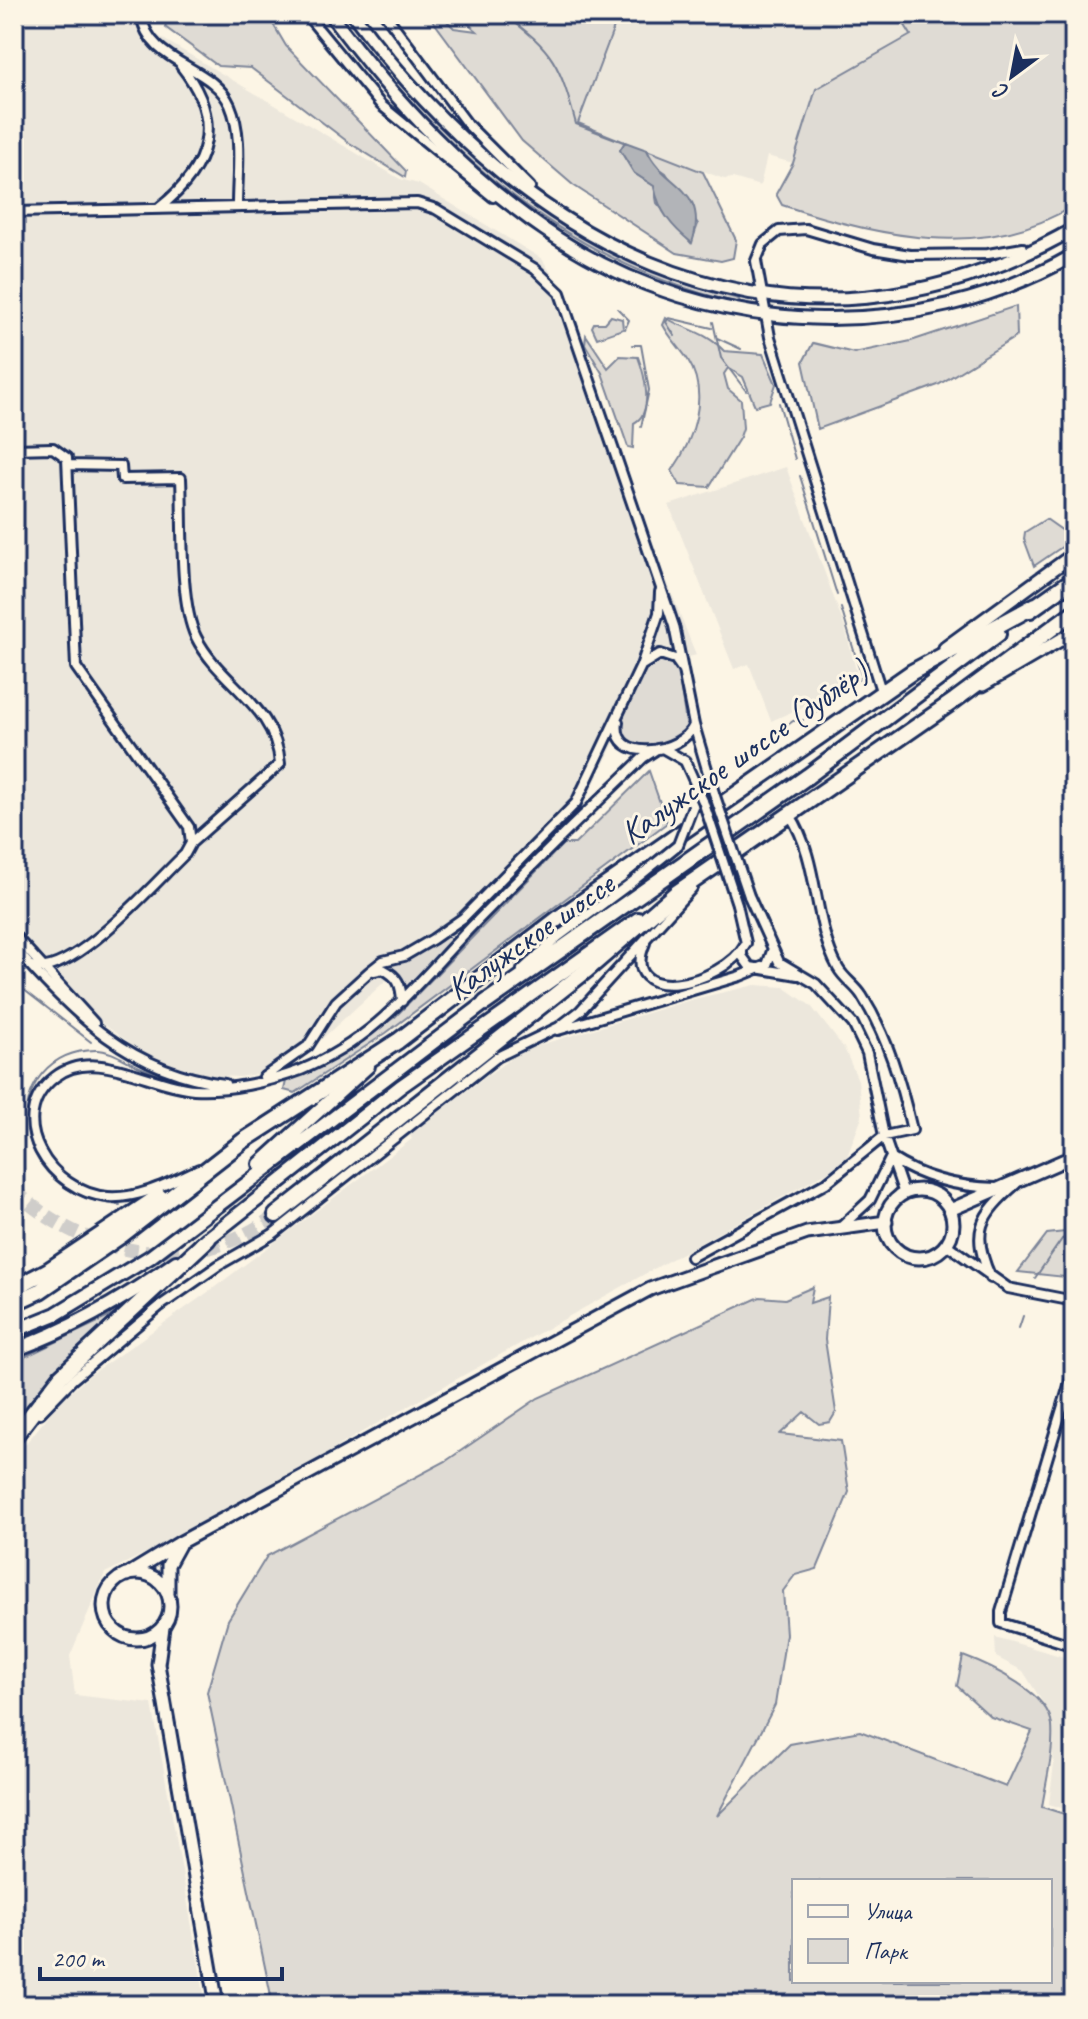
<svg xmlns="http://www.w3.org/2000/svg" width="1088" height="2019" viewBox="0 0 1088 2019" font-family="Caveat,sans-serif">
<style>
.built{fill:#ece7dc}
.green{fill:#dfdbd4;stroke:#7d8599;stroke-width:2;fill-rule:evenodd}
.water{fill:#b2b4b8;stroke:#767f94;stroke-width:2}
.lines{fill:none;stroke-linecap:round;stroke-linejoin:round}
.stream{stroke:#767f94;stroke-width:2}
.highway-tunnel{stroke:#cfcdca;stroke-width:14;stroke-dasharray:14 7;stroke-linecap:butt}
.street-casing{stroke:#1b2f5e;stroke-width:14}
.secondary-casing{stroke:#1b2f5e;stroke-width:17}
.primary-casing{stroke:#1b2f5e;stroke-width:18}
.highway-casing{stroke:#1b2f5e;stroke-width:20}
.street{stroke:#fcf5e5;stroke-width:8}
.secondary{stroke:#fcf5e5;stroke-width:11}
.primary{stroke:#fcf5e5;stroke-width:12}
.highway{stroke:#fcf5e5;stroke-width:14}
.street-bridge-casing{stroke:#1b2f5e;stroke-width:14;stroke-linecap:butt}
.street-bridge{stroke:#fcf5e5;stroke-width:8}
.labels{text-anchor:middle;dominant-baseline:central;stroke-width:6;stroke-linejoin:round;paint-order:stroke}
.street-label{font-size:34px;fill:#1b2f5e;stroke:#fcf5e5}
</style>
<rect width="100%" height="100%" fill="#fcf5e5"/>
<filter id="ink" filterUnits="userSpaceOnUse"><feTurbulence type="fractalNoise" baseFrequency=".0125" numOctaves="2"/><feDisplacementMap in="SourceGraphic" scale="16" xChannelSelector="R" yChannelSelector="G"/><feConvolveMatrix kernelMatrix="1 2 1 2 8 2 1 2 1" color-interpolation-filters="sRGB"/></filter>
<g filter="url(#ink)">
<!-- built -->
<path class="built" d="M14 14H121L400 179 419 184 542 259 570 302 641 515 696 655 651 668 580 812 465 923 439 932 290 1068 239 1077 198 1075 152 1058 100 1022 60 981 14 921Z
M619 14H898L911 34 816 89 793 163 767 156 760 186 733 178 724 179 578 123Z
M786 467 845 628 857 674 823 698 771 721 749 664 734 669 669 505Z
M755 985 784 987 811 1006 844 1048 858 1080 862 1117 845 1162 362 1432 235 1509 105 1573 70 1656 75 1695 152 1704 206 2005H14V1458L58 1404 89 1376 211 1290 412 1139 409 1133 503 1064 526 1049 694 999Z
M995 1637 1074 1660V1812L1049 1804 1054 1763 1045 1706 1023 1671 996 1657Z"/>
<!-- green -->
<path class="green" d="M169 14H262L273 24 286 46 406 171 405 177 348 142 251 68 218 66 165 27Z
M339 14H345C445 151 571 260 739 299L738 303C566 263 443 153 339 14Z
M428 14H440L454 28 477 31 457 14H619L578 123 625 142 620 150 634 173 654 186 657 203 691 243 698 224 666 173 653 164 647 150 703 172 736 240 733 258 721 261 677 253 573 185 522 141Z
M898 14H1074V205C985 262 875 236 782 205L776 194 793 163 816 89 911 35Z
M1016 306 1017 336 938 385 818 429 803 362 813 343 854 353 911 341Z
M611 316 622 319 623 329 597 338 592 327 594 323H605Z
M666 318C687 330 708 333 724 351L763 354 776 384 770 402 755 406 743 377 728 368 724 374 728 389 741 400 743 428 740 437 709 487 680 485 672 471C693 441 710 395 688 360 680 348 670 338 663 325Z
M586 335 608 368 620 356 638 357C645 375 654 413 634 423L633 448 628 447 602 373 585 344Z
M1046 519 1063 531 1069 542 1034 566 1024 539 1025 532Z
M660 657 672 661 678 671 687 729C677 739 640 754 627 743 623 740 621 731 619 726L648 663Z
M649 771 667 823 386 1033 295 1093 284 1090 286 1081 321 1067 395 1017 563 844H575Z
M516 873 515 876 406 990 402 978 388 966 441 941Z
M1074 1231V1278L1018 1272 1047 1234Z
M813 1287 810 1303 828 1297 825 1340 836 1412 830 1422 819 1424 804 1412 780 1434 841 1441 849 1492 817 1569 795 1575 783 1591 786 1634 775 1705 717 1816 790 1744 860 1731 1006 1787 1032 1731 991 1717 957 1686 963 1656C990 1666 1050 1693 1052 1726 1054 1753 1046 1781 1042 1807L1074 1817V2005H273L207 1692 228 1620 267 1556 446 1461 538 1398 760 1297 785 1299ZM794 1881H1050V1981H794Z
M121 1311 76 1352 14 1419V1362Z"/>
<!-- water -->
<path class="water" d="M625 142 647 150C663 187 710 187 692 243 672 227 659 212 654 186L634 173 620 150Z"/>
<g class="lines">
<!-- stream -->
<path class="stream" d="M503 14C554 50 560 65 576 124L626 143
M618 309 629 320 625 329
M713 322 721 358 746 391
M675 336 666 322 669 318 712 328
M717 338 741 349
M632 345H641L649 390 641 427
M779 403 795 459
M800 476 837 595
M811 716 862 677 841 608
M742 759 793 721 803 720
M14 982 91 1042
M120 1205C0 1196 0 1051 96 1050 112 1050 127 1062 142 1068 157 1074 173 1078 189 1082
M1035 1278 1062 1239 1074 1234
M1019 1328 1023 1316"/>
<!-- highway-tunnel -->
<path class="highway-tunnel" d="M14 1190C86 1258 194 1278 276 1215"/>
<defs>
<path id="street" d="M141 14C148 65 212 64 230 105 243 135 237 174 237 205
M306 14 381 105 493 197
M385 14 468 125 530 187
M159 208C211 167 224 120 181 66
M14 212 417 203 436 209 535 269 560 293 674 626 694 725 714 793
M14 449 53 448 67 458 76 667 189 827 191 843
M642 665 660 654 675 659 682 669
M882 694 770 337 756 261 763 244 779 231 806 229 873 249 910 255 988 254 1023 248
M618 722C611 764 682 754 694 725
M664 749 685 761 703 801
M749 896 779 962 816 984 853 1024 867 1053 884 1136 904 1194
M14 935 94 1023
M645 943C618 1007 722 987 746 943L737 904
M14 947C72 1014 132 1073 225 1084
M742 950V956L750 967 798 975
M31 966C70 981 156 881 185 854L191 843 280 764C276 705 220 685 196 637 179 602 183 520 181 478L122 479 121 466 68 465
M522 970 558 937 631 883
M374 971 383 969C398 977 401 984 402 1001
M558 1030 740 976 767 965 772 951
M264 1077 308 1046 336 1002 369 972 383 961 404 956 433 939 463 918 576 803 641 666 659 613 660 592
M891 1158C922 1178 959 1187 996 1188
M199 1169C171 1182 140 1199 108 1197 51 1193 2 1118 55 1077 95 1046 150 1086 194 1089 228 1091 269 1082 301 1070 379 1038 418 981 475 923 530 867 586 812 643 758L657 749
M842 1226 870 1200 890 1159
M946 1244 1008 1288 1074 1301
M691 1257 826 1183 884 1136 912 1130C901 1083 888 1037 862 996 856 986 844 979 838 968 812 920 820 862 790 815
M991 1278C970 1232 980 1215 1016 1184
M1074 1369 1001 1612V1623L1074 1646
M40 1413 72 1380 160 1306 219 1265 273 1234 497 1057 559 1027 580 1011 692 888"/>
<path id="secondary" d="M330 14C394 100 467 179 557 238 710 338 914 346 1074 255
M353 14C531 255 790 390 1074 229
M945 648 1074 554
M983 685 1074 632
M885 1224a34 34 0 1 1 68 0a34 34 0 1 1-68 0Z
M950 1210 1074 1156
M104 1606a33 33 0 1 1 66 0a33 33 0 1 1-66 0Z
M127 1575 181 1542 650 1289 807 1233 886 1222
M168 1593V1565L179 1545
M163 1627 158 1664 217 2005"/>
<path id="primary" d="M260 1164 368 1066
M201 1244 400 1087 638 919
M14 1331 56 1314 150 1257 485 1003
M14 1350C72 1329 126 1298 176 1262"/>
<path id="highway" d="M1030 610 1074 579
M485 1003 808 776 998 634
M276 1215 587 970 676 893 955 700 1074 612
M14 1288 47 1271 159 1196
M14 1303 40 1291 122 1235 243 1141 398 1041 560 917 912 672 1036 605
M14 1437 61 1376 208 1239"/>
</defs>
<!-- street casing -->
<use href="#street" class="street-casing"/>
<!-- secondary casing -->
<use href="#secondary" class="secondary-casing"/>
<!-- primary casing -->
<use href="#primary" class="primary-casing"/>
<!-- highway casing -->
<use href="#highway" class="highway-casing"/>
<!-- street -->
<use href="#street" class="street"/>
<!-- secondary -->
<use href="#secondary" class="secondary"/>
<!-- primary -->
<use href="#primary" class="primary"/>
<!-- highway -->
<use href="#highway" class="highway"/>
<defs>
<path id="street-bridge" d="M714 793 749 896
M703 801 737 904
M631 883 678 845 693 806"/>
</defs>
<!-- street-bridge casing -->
<use href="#street-bridge" class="street-bridge-casing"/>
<!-- street-bridge -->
<use href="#street-bridge" class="street-bridge"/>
</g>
</g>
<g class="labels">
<!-- street labels -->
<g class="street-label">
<text transform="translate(744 752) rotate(-35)">Калужское шоссе (дублёр)</text>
<text transform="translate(530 936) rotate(-35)">Калужское шоссе</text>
</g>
</g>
<!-- margin -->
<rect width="1088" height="2019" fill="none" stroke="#fcf5e5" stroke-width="48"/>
<rect x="24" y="24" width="1040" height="1971" fill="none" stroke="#1b2f5e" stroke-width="3" filter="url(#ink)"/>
<!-- legend -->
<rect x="792" y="1879" width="260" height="104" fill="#fcf5e5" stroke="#a2a6af" stroke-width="2"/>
<rect x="808" y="1905" width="40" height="12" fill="#fcf5e5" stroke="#a2a6af" stroke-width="2"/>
<text x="864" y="1919" font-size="24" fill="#1b2f5e">Улица</text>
<rect x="808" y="1939" width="40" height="24" fill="#dfdbd4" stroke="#a2a6af" stroke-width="2"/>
<text x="864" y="1959" font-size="24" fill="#1b2f5e">Парк</text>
<!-- north arrow -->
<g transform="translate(1012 76) rotate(212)" stroke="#fcf5e5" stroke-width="6" paint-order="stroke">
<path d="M0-6L14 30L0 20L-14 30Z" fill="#1b2f5e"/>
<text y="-12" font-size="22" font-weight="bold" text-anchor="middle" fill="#1b2f5e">С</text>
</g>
<!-- scale -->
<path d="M40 1967v12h242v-12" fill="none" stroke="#1b2f5e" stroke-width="4"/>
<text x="52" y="1967" font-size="24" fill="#1b2f5e" stroke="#fcf5e5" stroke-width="6" paint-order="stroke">200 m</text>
</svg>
